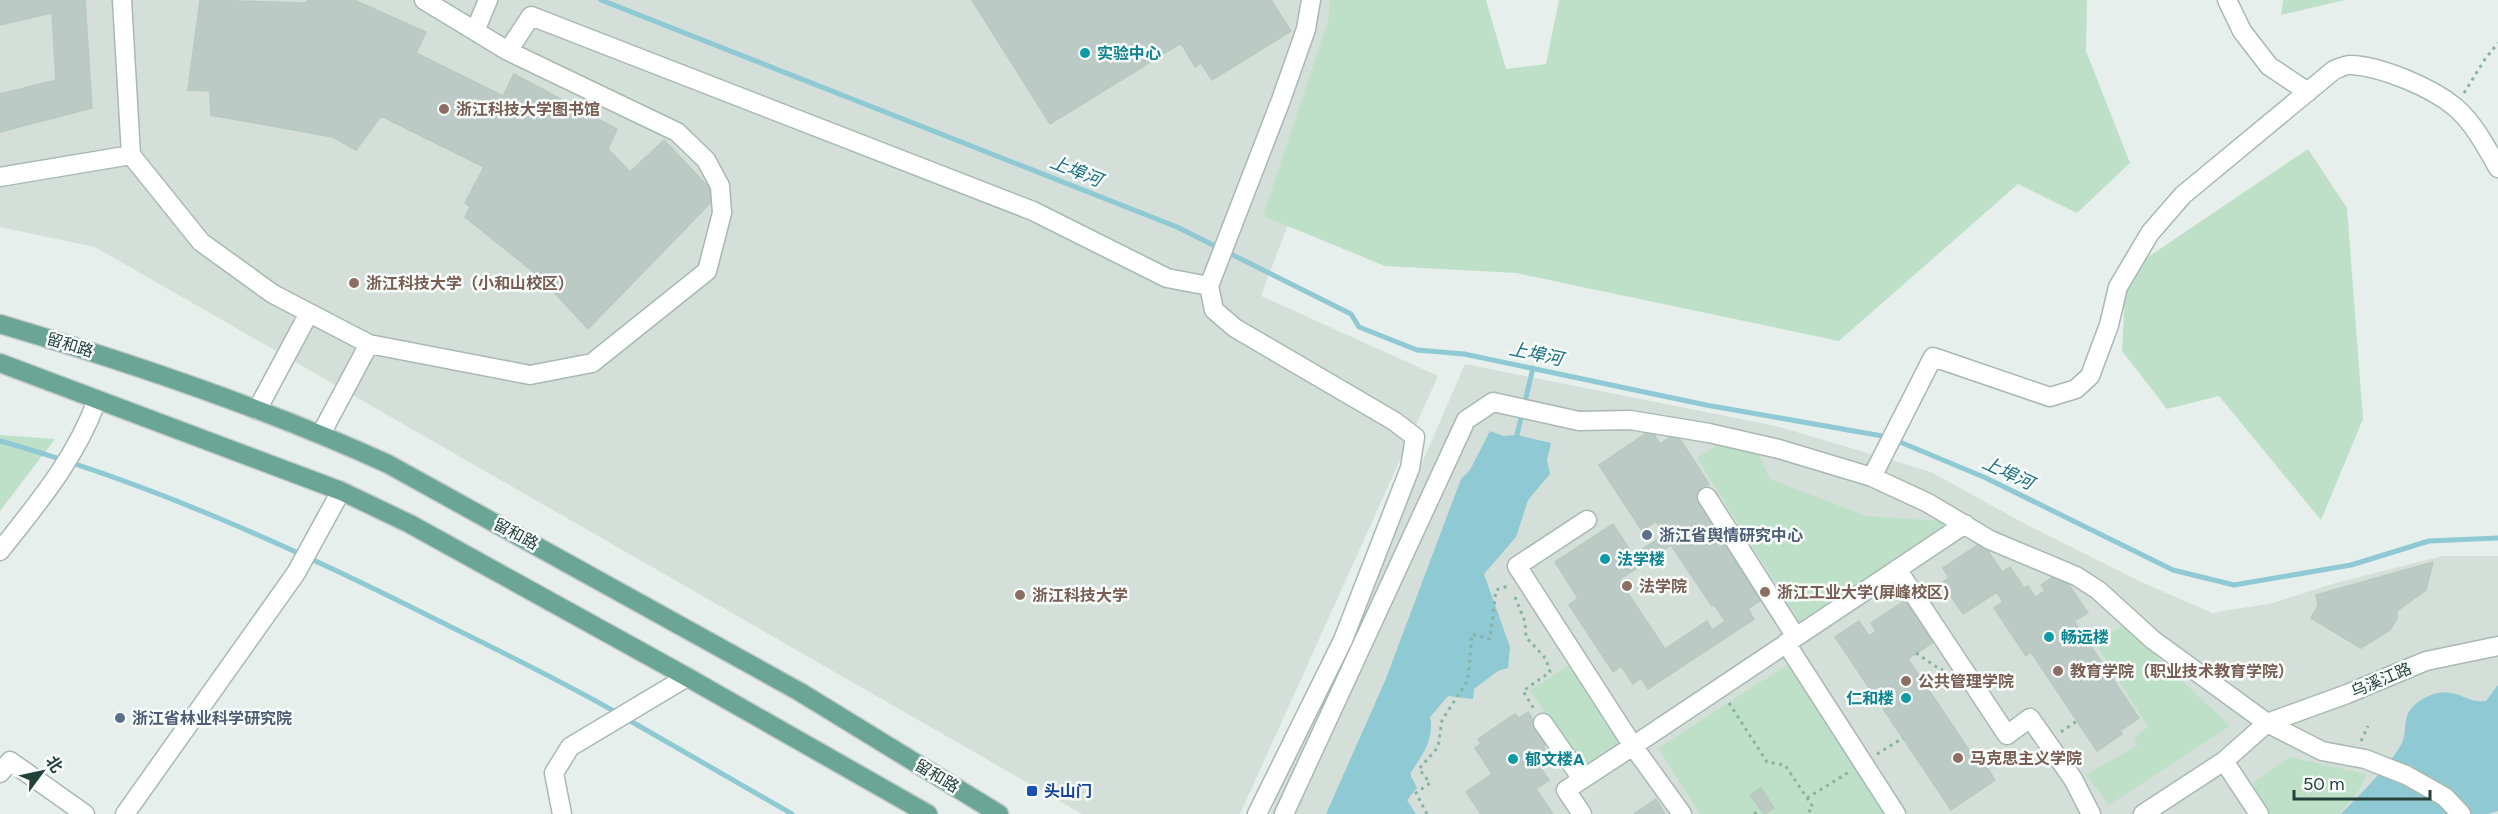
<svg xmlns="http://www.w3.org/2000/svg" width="2498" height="814" viewBox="0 0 2498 814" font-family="Figtree,'Noto Sans SC',sans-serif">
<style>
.built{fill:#d4dfda}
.green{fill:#bfe0c8}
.water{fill:#8ec9d4}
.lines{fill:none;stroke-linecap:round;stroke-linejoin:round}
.stream{stroke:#8ec9d4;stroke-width:5}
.building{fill:#bbcac4;stroke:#b8c9c2;stroke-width:1.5;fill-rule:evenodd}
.minor-casing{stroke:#a8b8b2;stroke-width:21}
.major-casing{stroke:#c2cac8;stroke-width:21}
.path{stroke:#86b3a5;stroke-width:3;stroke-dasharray:3 4.5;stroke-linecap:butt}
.minor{stroke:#fff;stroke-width:18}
.major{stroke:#6aa596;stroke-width:18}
.culture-dot{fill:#0f9aa8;stroke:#f7fbf9;stroke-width:2}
.education-dot{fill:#8d6e63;stroke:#f7fbf9;stroke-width:2}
.service-dot{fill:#5c6f8a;stroke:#f7fbf9;stroke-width:2}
.transit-dot{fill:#1a4fb4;stroke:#f7fbf9;stroke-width:2}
.labels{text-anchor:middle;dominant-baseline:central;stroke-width:5;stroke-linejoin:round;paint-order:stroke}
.culture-label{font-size:16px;font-weight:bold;fill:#0d838f;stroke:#f7fbf9;text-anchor:start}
.education-label{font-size:16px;font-weight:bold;fill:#785e54;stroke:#f7fbf9;text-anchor:start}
.street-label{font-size:16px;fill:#24423a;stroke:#f7fbf9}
.service-label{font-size:16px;font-weight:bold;fill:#4e5e75;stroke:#f7fbf9;text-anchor:start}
.transit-label{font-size:16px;font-weight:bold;fill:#164399;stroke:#f7fbf9;text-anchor:start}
.water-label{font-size:18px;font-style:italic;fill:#1c6f80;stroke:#f7fbf9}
</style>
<rect width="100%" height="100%" fill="#e6efeb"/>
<!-- built -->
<path class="built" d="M0 0H1372L1261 296 1438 376 1240 814H1082L95 247 0 227Z
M1465 364 1776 426 1931 472 2029 526 2139 581 2212 613 2273 603 2339 582 2443 556H2498V814H1270Z"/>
<!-- green -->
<path class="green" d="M1330 0H1486L1506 69 1546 64 1559 0H2087L2086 51 2130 163 2077 213 2018 184 1839 341 1516 273 1385 266 1263 216 1328 21Z
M2283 0H2345L2281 15Z
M2308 149 2347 208 2363 419 2321 520 2219 396 2167 409 2122 351 2126 272Z
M0 435 55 439 0 511Z
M1720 443 1759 454 1770 479 1866 516 1940 521 1948 530 1881 574 1800 622 1697 458Z
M2123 625 2230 726 2109 805 2086 775 2137 745 2134 738 2148 727 2095 643Z
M1793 661 1892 814H1700L1658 748Z
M1573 662 1627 744 1584 772 1530 690Z
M2289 757 2366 774 2360 789 2339 814H2266L2247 787Z"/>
<!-- water -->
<path class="water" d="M1490 431 1503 436 1517 435 1551 443 1547 460 1550 474 1528 500 1516 537 1484 574 1510 647 1508 668 1498 671 1474 689 1473 699 1448 696 1430 717C1435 739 1421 757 1410 774L1417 788 1407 800 1416 814H1326L1385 681 1461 479 1470 470Z
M2498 685V811L2487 814H2341C2355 800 2398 757 2403 740 2408 726 2401 716 2417 703 2421 699 2432 694 2438 693 2458 689 2468 704 2486 701Z"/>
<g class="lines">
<!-- stream -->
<path class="stream" d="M601 0 1177 227 1351 314 1359 327 1417 350 1464 354 1706 405 1888 437 1986 478 2173 570 2234 585 2351 565 2429 541 2498 538
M1517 435 1533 368
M0 441C153 484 296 549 437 620 498 650 560 680 619 714
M627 719 792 814"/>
</g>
<!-- building -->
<path class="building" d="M0 0H85L92 108 0 132V94L56 80 52 13 0 25Z
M200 0 306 3 308 0H354L426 32 416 53 503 96 514 74 617 129 608 149 630 172 664 140 717 196 588 329 541 278 465 217 470 207 465 203 484 167 381 116 356 150 333 137 211 115 210 91 188 90Z
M972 0H1271L1291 31 1212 80 1201 63 1195 67 1181 43 1050 124Z
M1651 430 1660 444 1676 433 1709 484 1697 492 1754 577 1748 581 1761 600 1748 609 1754 619 1648 689 1641 678 1633 684 1621 666 1613 672 1569 605 1578 598 1555 562 1613 524 1633 555 1665 535 1656 521 1642 531 1599 465ZM1671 545 1712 606 1714 604 1725 621 1712 630 1707 621 1665 649 1619 580Z
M1982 542 2002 572 2010 567 2024 588 2028 586 2035 597 2045 591 2041 585 2060 572 2088 613 2074 621 2139 718 2120 731 2122 734 2097 751 2031 652 2026 656 1994 608 2003 602 1997 592 1963 614 1942 583 1949 578 1943 568Z
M2433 562 2426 590 2397 611V618L2390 630 2361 648 2311 618 2318 606 2316 595Z
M1907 599 1935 641 1908 659 1973 756 1977 752 1995 780 1951 810 1835 637 1859 621 1869 636 1876 631 1871 623Z
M1528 712 1548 743 1543 746 1549 755 1537 763 1549 780 1536 789 1553 814H1481L1466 792 1492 774 1475 748 1481 744 1478 739 1515 714 1519 718Z
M1761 788 1774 808 1764 814 1750 795Z
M1656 799 1665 814H1634Z"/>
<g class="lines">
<defs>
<path id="minor" d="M122 0 131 155 201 242 273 294 369 344 530 375 592 363 707 271 722 213 720 186 706 160 677 132 508 51 424 0
M2227 0 2242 31 2269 66 2308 92
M475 31 488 0
M508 51 531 16 1033 211 1167 278 1209 286
M0 177 131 155
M257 410 309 313
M321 434 369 344
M1872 477 1933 357 2050 397 2076 389 2090 376 2109 325 2118 287 2150 233 2183 195 2334 70C2340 68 2346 64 2352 65 2382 67 2431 87 2455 107 2473 122 2487 148 2498 168
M1707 497 1796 637
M0 551C38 503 76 458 97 400
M1897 569 2007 735 2030 718 2073 779 2091 814
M1786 643 1896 814
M1543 723 1582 779
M2224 761 2259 814
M0 773 10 761 85 814
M125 814 296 573 341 491
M562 814 554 773 570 747 687 677
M1257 814 1343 640 1410 468 1415 437 1394 421 1235 328 1214 310 1209 286 1281 100 1306 29 1311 0
M1284 814 1466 420 1493 402 1579 421 1630 420 1709 433 1779 449 1872 477 1928 503 1990 540 2076 576 2098 590 2153 640 2267 723 2322 751 2365 759 2406 775 2445 797 2461 814
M1582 814 1566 790 1633 746 1517 566 1587 520
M1682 814 1633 746 1965 524
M2143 814 2224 761 2267 723 2347 694 2426 661 2498 646"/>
<path id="major" d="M0 324C132 363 263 407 388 464L800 692 999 814
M0 363 341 491 410 524 687 677 928 814"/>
</defs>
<!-- minor casing -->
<use href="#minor" class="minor-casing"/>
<!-- major casing -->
<use href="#major" class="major-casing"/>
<!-- path -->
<path class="path" d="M2464 93 2485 59 2498 43
M1515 597 1525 622 1526 637 1546 659 1550 672 1523 691 1534 709
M1916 653 1941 670 1943 669
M1729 703 1767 762 1785 765 1813 807 1807 814
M2061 732 2077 721
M2361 741 2368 726
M1877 754 1903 738
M1807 798 1849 772
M1427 814 1416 793 1430 783 1419 769 1438 747 1442 720 1468 680 1472 634 1490 639 1496 590 1508 586
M1754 814 1759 810"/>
<!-- minor -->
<use href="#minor" class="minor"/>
<!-- major -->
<use href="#major" class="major"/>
</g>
<!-- markers -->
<g class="culture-dot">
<circle cx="1085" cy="53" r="6"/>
<circle cx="1605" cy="559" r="6"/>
<circle cx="2049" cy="637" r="6"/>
<circle cx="1906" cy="698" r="6"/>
<circle cx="1513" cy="759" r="6"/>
</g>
<g class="education-dot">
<circle cx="444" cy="109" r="6"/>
<circle cx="354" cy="283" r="6"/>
<circle cx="1627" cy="586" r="6"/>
<circle cx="1765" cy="592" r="6"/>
<circle cx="1020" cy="595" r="6"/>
<circle cx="2058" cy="671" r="6"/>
<circle cx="1906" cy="681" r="6"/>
<circle cx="1958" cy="758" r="6"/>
</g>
<g class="service-dot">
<circle cx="1647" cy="535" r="6"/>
<circle cx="120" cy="718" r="6"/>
</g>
<rect class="transit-dot" x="1026" y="785" width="12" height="12" rx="3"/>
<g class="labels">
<!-- culture labels -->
<g class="culture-label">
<text x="1097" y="53">实验中心</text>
<text x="1617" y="559">法学楼</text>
<text x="2061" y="637">畅远楼</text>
<text x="1894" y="698" text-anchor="end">仁和楼</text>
<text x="1525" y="759">郁文楼A</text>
</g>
<!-- education labels -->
<g class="education-label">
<text x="456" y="109">浙江科技大学图书馆</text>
<text x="366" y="283">浙江科技大学（小和山校区）</text>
<text x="1639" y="586">法学院</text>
<text x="1777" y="592">浙江工业大学(屏峰校区)</text>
<text x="1032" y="595">浙江科技大学</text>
<text x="2070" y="671">教育学院（职业技术教育学院）</text>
<text x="1918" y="681">公共管理学院</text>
<text x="1970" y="758">马克思主义学院</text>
</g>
<!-- street labels -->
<g class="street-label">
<text transform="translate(70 345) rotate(17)">留和路</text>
<text transform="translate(516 534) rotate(28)">留和路</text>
<text transform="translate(2381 680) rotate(-23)">乌溪江路</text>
<text transform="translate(937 776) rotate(31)">留和路</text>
</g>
<!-- service labels -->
<g class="service-label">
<text x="1659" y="535">浙江省舆情研究中心</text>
<text x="132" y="718">浙江省林业科学研究院</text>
</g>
<!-- transit labels -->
<g class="transit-label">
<text x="1044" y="791">头山门</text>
</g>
<!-- water labels -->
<g class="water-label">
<text transform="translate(1076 171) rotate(22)">上埠河</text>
<text transform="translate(1536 354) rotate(12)">上埠河</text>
<text transform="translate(2008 473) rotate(25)">上埠河</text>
</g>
</g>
<!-- north arrow -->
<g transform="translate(42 772) rotate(57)" stroke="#f7fbf9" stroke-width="4.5" paint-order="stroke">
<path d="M0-4.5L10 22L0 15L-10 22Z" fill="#24423a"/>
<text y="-9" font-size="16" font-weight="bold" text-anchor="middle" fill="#24423a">北</text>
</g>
<!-- scale -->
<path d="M2294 790v9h136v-9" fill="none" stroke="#24423a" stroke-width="3"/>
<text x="2303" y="790" font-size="18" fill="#24423a" stroke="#f7fbf9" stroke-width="4.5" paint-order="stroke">50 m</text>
</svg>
